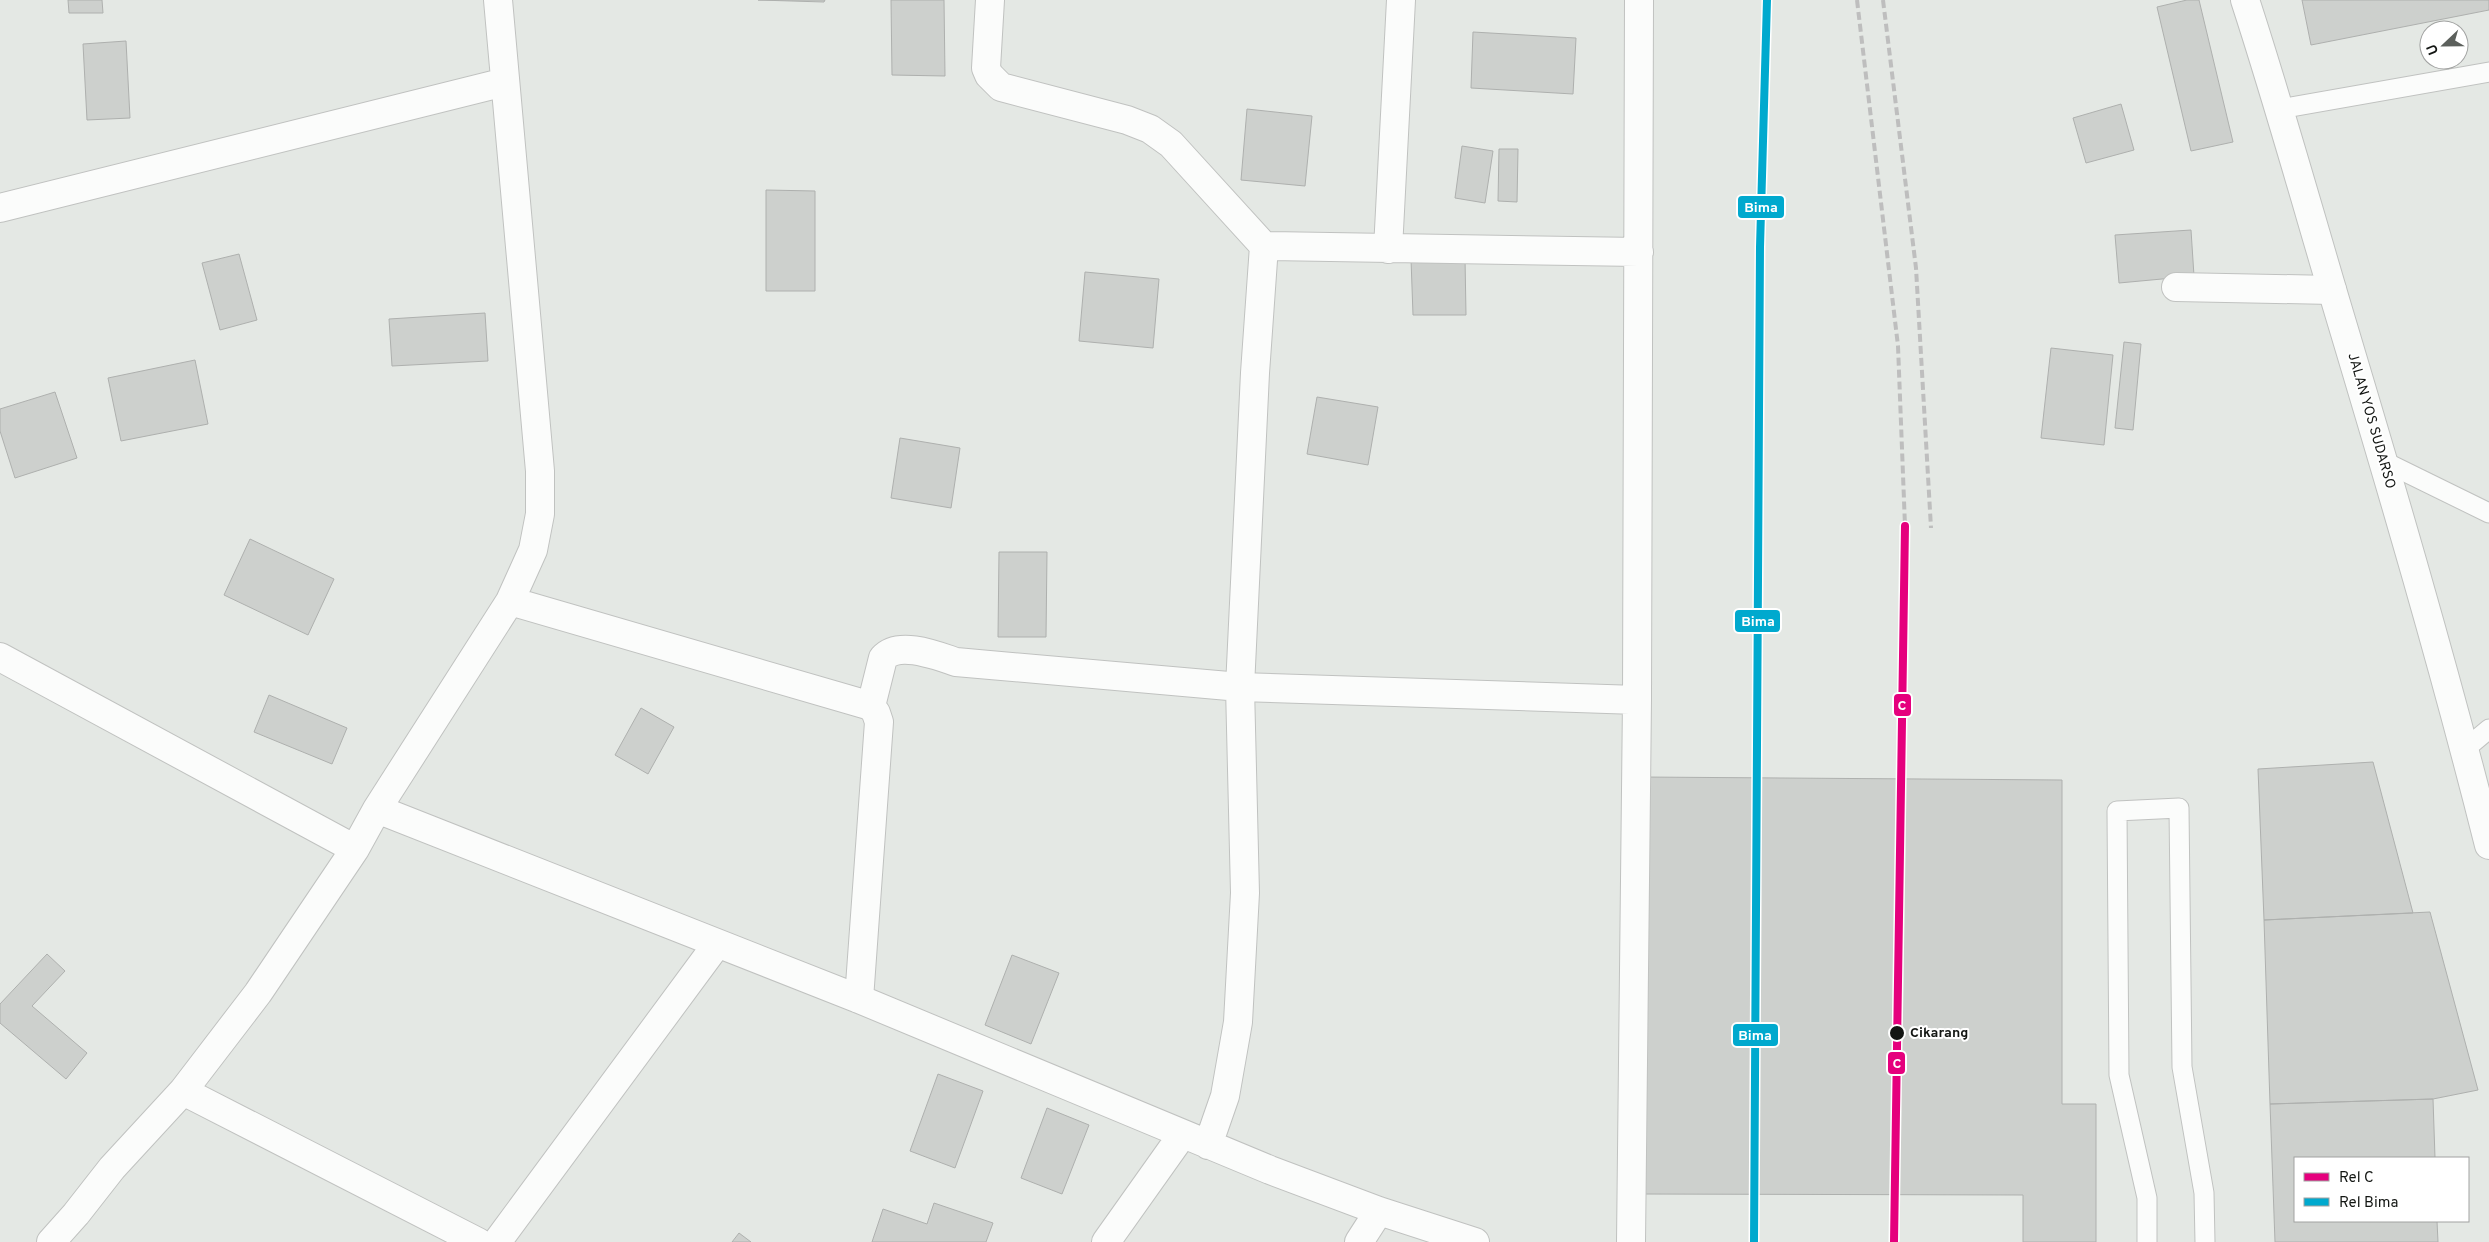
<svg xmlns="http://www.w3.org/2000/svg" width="2489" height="1242" viewBox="0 0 2489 1242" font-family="Overpass,sans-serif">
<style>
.building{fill:#cdd0cd;stroke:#aeb0ae}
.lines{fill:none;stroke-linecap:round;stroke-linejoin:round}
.lane-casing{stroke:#c0c2c0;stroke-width:21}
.street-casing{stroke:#c0c2c0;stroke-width:30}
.highway-casing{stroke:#c0c2c0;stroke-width:30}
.lane{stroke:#fbfcfb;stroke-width:19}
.street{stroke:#fbfcfb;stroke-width:28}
.highway{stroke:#fbfcfb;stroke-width:28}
.rail{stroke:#bebebe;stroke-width:4;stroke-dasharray:8 4;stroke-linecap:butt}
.rail-1-casing{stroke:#fff;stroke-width:11}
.rail-2-casing{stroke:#fff;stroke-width:11}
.rail-1{stroke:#e5007d;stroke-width:8}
.rail-2{stroke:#00a9ce;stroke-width:8}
.stop-dot{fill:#131613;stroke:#fff;stroke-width:2}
.labels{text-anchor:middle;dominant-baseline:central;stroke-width:4;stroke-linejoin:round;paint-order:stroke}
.street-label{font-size:14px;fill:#131613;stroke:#fff}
.stop-label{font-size:14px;font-weight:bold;fill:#131613;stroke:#fff;text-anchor:start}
.line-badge{stroke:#fff;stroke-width:2}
.badge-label{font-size:14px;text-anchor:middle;font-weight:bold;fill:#fff}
</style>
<rect width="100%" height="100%" fill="#e4e8e4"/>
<!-- building -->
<path class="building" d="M68 0H102L103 13H69Z
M758 0H825L824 2Z
M891 0H944L945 76 892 75Z
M2187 0H2199L2233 142 2191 151 2157 7Z
M2302 0H2489V10L2311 45Z
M1473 32 1576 38 1573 94 1471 88Z
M126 41 130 118 87 120 83 44Z
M2121 104 2134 150 2086 163 2073 118Z
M1247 109 1312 116 1305 186 1241 180Z
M1462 146 1493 151 1485 203 1455 198Z
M1499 149H1518L1517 202 1498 201Z
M766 190 815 191V291H766Z
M2191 230 2194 276 2119 283 2115 235Z
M239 254 257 320 220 330 202 263Z
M1465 258 1466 315H1413L1411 259Z
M1085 272 1159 279 1153 348 1079 341Z
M485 313 488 361 392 366 389 319Z
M2124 342 2141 344 2133 430 2115 428Z
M2051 348 2113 355 2104 445 2041 438Z
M195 360 208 424 121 441 108 378Z
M55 392 77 458 15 478 0 431V409Z
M1317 397 1378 407 1368 465 1307 454Z
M900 438 960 448 951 508 891 498Z
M250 539 334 579 308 635 224 595Z
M999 552H1047L1046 637H998Z
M269 695 347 728 332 764 254 732Z
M641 708 674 727 648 774 615 755Z
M2373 762 2413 913 2264 920 2258 769Z
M1641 777 2062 780V1104H2096V1242H2023V1195L1641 1194Z
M2430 912 2478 1090 2433 1099 2270 1104 2264 920Z
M47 954 65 971 32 1006 87 1053 66 1079 0 1023V1004Z
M1012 955 1059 973 1031 1044 985 1025Z
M938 1074 983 1091 955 1168 910 1151Z
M2433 1099 2435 1158H2295V1221H2437L2438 1242H2275L2270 1104Z
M1047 1108 1089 1125 1062 1194 1021 1178Z
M934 1203 993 1223 986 1242H872L883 1209 927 1224Z
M739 1233 751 1242H732Z"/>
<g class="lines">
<defs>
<path id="lane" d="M2280 109 2489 72
M2383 461 2489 513
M2465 749 2489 729
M2147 1242V1198L2119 1075 2117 811 2179 808 2182 1067 2204 1193 2205 1242"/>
<path id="street" d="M990 0 986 68 989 75 1001 87 1127 120 1150 129 1171 144 1264 246 1639 252
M0 208 505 82
M1388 249 1401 0
M2176 287 2332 290
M510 601 871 706 876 713 879 722 859 999
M0 657 355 849
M871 706 883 658C899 640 938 656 956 662L1240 687 1637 700
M377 809 859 999 1270 1170 1379 1211 1475 1242
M183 1091 478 1242
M1208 1145 1225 1096 1238 1022 1245 893 1240 687 1255 373 1264 246
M51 1242 76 1214 112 1168 183 1091 258 993 355 849 377 809 510 601 533 550 540 514V471L498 0
M497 1242 717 944
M1106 1242 1182 1135
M1359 1242 1379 1211
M1631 1242 1637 700 1639 0"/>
<path id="highway" d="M2245 0C2279 104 2308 209 2339 313 2392 490 2444 666 2489 845"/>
</defs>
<!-- lane casing -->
<use href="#lane" class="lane-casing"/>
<!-- street casing -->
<use href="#street" class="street-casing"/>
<!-- highway casing -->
<use href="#highway" class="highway-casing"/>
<!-- lane -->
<use href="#lane" class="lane"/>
<!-- street -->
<use href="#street" class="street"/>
<!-- highway -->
<use href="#highway" class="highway"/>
<!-- rail -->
<path class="rail" d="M1857 0 1898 346 1905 526
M1883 0 1916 268 1931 528"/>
<defs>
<path id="rail-1" d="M1894 1242 1905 526"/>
<path id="rail-2" d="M1754 1242 1760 247 1767 0"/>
</defs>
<!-- rail-1 casing -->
<use href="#rail-1" class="rail-1-casing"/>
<!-- rail-2 casing -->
<use href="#rail-2" class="rail-2-casing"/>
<!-- rail-1 -->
<use href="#rail-1" class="rail-1"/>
<!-- rail-2 -->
<use href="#rail-2" class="rail-2"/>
</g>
<!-- markers -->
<circle class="stop-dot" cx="1897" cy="1033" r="8"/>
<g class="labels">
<!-- street labels -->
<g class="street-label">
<text transform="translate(2371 421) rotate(74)">JALAN YOS SUDARSO</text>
</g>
<!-- stop labels -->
<g class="stop-label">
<text x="1910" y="1033">Cikarang</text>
</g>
</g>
<g class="line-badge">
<rect x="1737" y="195" width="48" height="24" rx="5" fill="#00a9ce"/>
<rect x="1734" y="609" width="47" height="24" rx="5" fill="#00a9ce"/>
<rect x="1893" y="693" width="19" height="24" rx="5" fill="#e5007d"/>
<rect x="1732" y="1023" width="47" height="24" rx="5" fill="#00a9ce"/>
<rect x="1887" y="1051" width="19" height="24" rx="5" fill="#e5007d"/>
</g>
<g class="badge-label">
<text x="1761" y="212">Bima</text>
<text x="1758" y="626">Bima</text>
<text x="1902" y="710">C</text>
<text x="1755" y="1040">Bima</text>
<text x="1897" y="1068">C</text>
</g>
<!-- legend -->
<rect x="2294" y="1157" width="175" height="65" fill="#ffffff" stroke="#a1a2a1"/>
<rect x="2304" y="1173" width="25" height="8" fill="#e5007d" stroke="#a1a2a1"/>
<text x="2339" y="1182" font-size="15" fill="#131613">Rel C</text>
<rect x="2304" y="1198" width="25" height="8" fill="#00a9ce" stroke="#a1a2a1"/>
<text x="2339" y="1207" font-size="15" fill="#131613">Rel Bima</text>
<!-- north arrow -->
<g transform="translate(2444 45) rotate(248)"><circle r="24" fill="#ffffff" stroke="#a1a2a1"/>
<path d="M0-4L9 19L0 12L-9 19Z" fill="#5c605c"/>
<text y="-8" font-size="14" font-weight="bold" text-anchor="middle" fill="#131613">U</text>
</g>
</svg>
